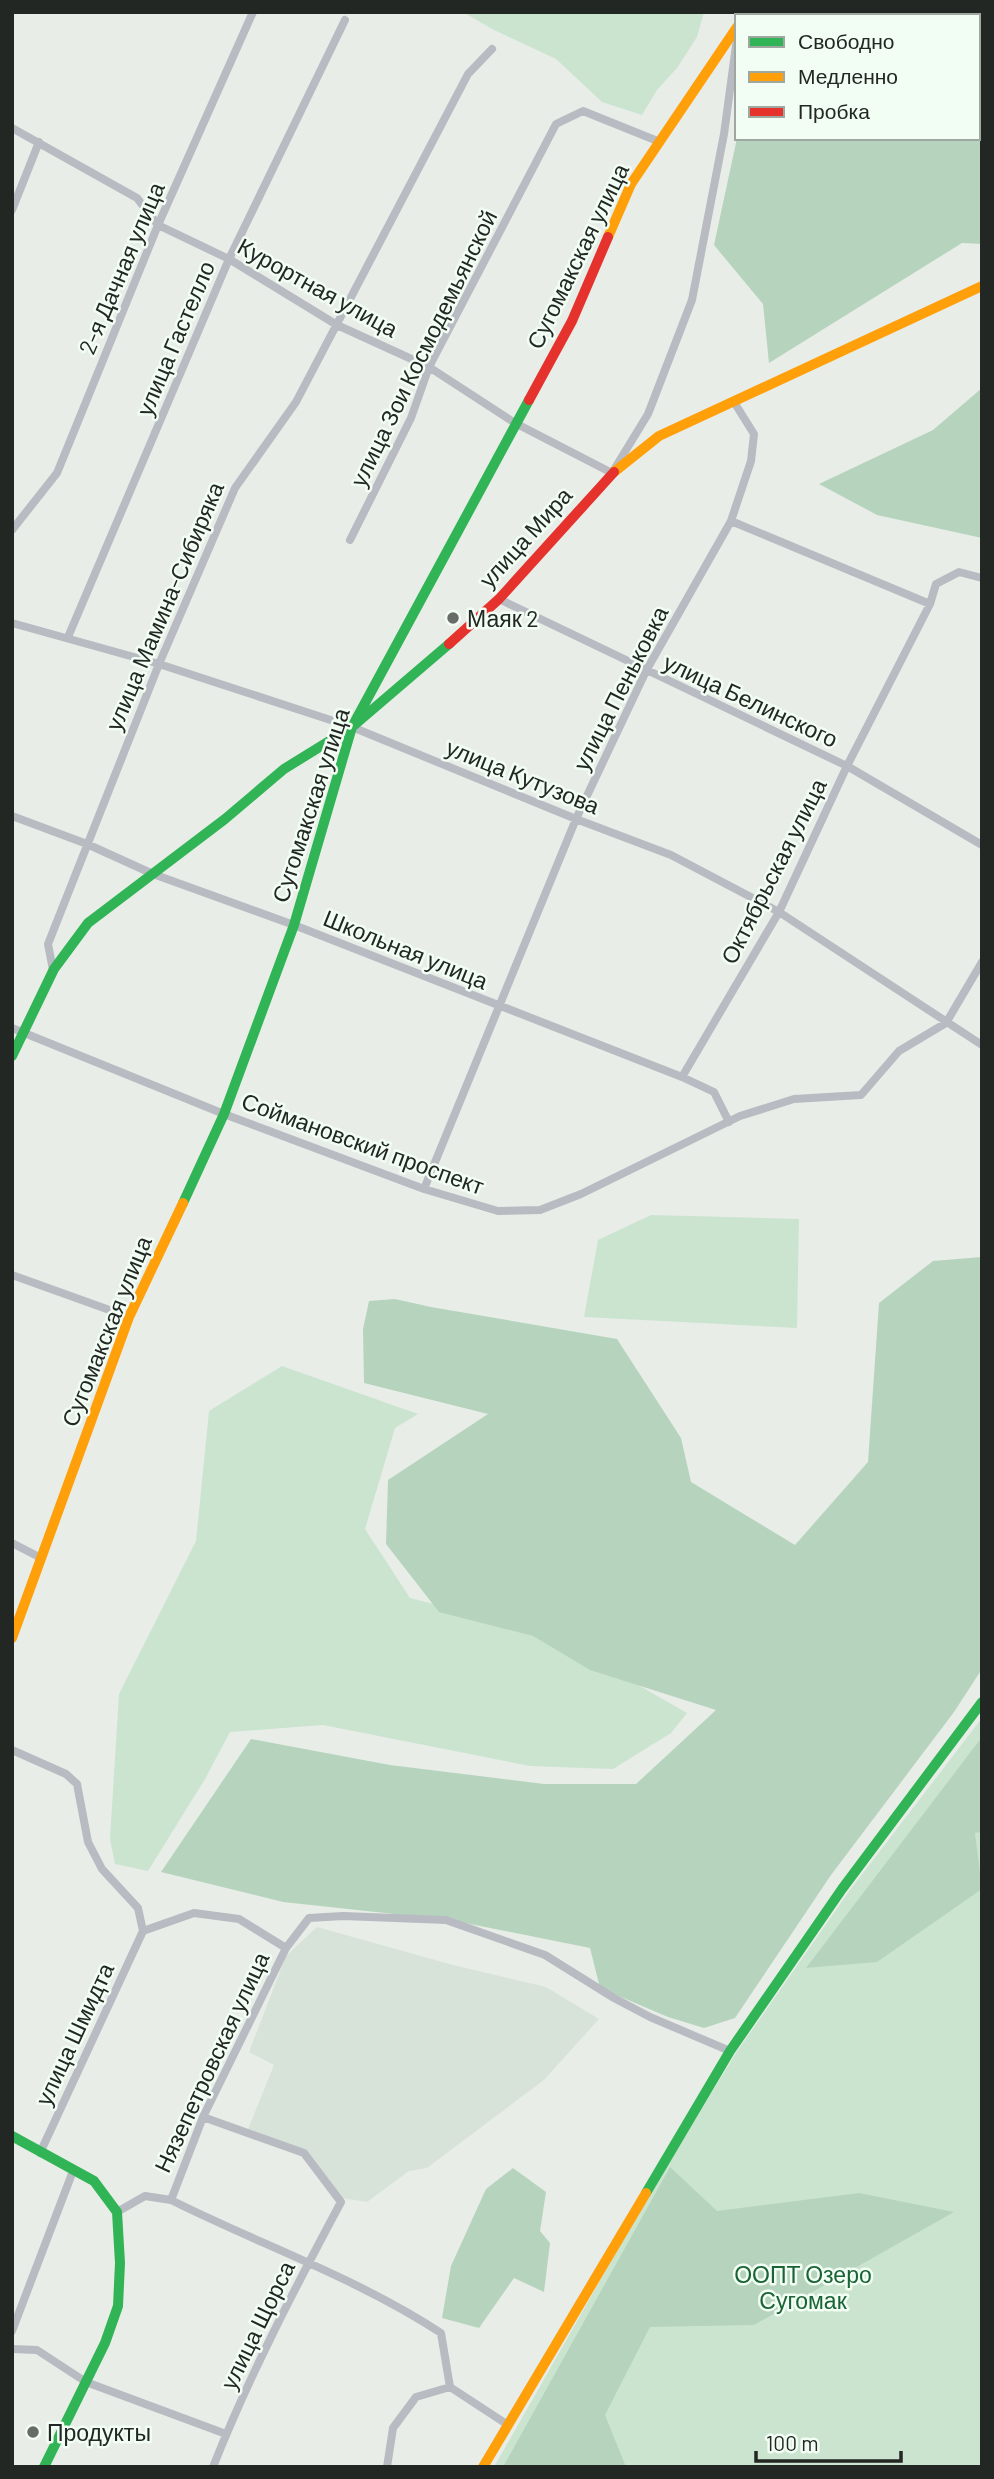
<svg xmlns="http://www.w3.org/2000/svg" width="994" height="2479" viewBox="0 0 994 2479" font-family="Barlow,sans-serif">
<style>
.built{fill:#d7e3d9}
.green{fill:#cbe4d0}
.forest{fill:#b6d4bd}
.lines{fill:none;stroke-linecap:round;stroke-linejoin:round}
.street{stroke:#b8bbc1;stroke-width:8}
.fast{stroke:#30b455;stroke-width:10}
.slow{stroke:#ff9f0a;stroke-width:10}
.jam{stroke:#e5322d;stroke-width:10}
.poi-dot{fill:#686c69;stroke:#f2fdf4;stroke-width:2.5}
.labels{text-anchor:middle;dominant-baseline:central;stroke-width:5;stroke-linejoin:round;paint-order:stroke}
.street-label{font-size:23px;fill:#232724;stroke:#f2fdf4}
.poi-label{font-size:23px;fill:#232724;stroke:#f2fdf4;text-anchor:start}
.park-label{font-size:23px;fill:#196334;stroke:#f2fdf4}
</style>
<rect width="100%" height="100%" fill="#e8ede8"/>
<!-- built -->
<path class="built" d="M317 1927 453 1965 546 1987 599 2019 544 2080 427 2168 409 2171 367 2202 342 2198 309 2153 248 2129 274 2065 249 2052 286 1956Z"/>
<!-- green -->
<path class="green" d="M463 12H704L697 37 677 68 657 90 642 115 602 102 556 59 492 29Z
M651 1215 799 1219 797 1328 584 1317 598 1240Z
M282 1366 418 1414 395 1428 365 1529 410 1598 547 1633 687 1713 671 1733 613 1769 530 1766 323 1725 230 1732 205 1779 148 1871 115 1864 110 1839 119 1694 196 1541 209 1411Z
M982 1718V2467H494L642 2207 736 2053 850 1890Z"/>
<!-- forest -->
<path class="forest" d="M764 12H982V244L962 243 769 363 763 304 714 245 737 138H978V16H763Z
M982 388V538L877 515 819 484 933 430Z
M982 1257V1669L954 1712 831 1875 735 2018 704 2028 668 2017 600 1988 590 1948 450 1920 283 1902 161 1872 251 1739 390 1765 544 1784H636L716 1710 590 1670 533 1636 439 1612 386 1544 388 1480 488 1414 364 1383 363 1329 369 1301 395 1299 431 1307 617 1339 681 1438 691 1482 795 1545 868 1462 879 1303 933 1261Z
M982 1737V1832L975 1833 982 1889 877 1962 806 1968Z
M670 2167 717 2211 859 2193 954 2212 754 2325 650 2327 605 2415 626 2467H503Z
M513 2168 546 2192 540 2231 550 2243 544 2292 514 2278 479 2328 442 2318 451 2266 486 2189Z"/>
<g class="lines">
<!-- street -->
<path class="street" d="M12 128 137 198 158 225 229 259 337 325 429 367 515 423 612 473 648 414 692 300 724 134 737 38
M12 210 39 142
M731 521 930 604 936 584 959 572 982 578
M12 530 57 473 158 225 253 12
M350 540 411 418 429 367 556 124 583 111 660 142
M499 599 847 766 982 845
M12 623 159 664 352 727 576 819 671 855 779 912 982 1045
M68 637 229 259 345 20
M12 816 87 844 153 874 294 925 682 1077 714 1092 729 1122
M53 970 48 944 159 664 235 488 296 402 468 74 492 49
M12 1028 224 1114 424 1189 498 1211 540 1210 581 1194 740 1116 794 1099 861 1095 899 1051 946 1023 982 962
M682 1077 779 912 847 766 930 604
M424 1189 576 819 646 671 731 521 751 461 754 434 734 402
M12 1275 129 1317
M12 1543 41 1558
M12 1750 66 1774 77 1784 88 1842 102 1869 138 1908 143 1931 194 1913 239 1919 286 1948 309 1918 343 1916 446 1920 545 1955 614 1998 650 2017 730 2051
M203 2117 304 2153 341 2202C295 2288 249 2376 213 2467
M40 2153 143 1931
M171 2200C261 2245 357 2278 441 2333L450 2387 508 2425
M117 2212 145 2196 171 2200 203 2117 286 1948
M12 2331 73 2171
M12 2349 37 2350 86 2382 226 2434
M387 2467 393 2428 416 2397 450 2387"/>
<!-- fast -->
<path class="fast" d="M12 1056 54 969 88 923 225 819 284 769 352 727 449 644
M183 1203 224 1114 294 925 352 727 529 400
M12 2136 94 2181 117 2212 120 2263 118 2306 105 2343 44 2467
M646 2193 730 2051 842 1889 982 1702"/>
<!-- slow -->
<path class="slow" d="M608 237 631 184 737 27
M614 472 659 436 982 286
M12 1638 129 1317 183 1203
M483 2467 646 2193"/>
<!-- jam -->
<path class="jam" d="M529 400 572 321 608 237
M449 644 499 599 614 472"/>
</g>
<!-- markers -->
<g class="poi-dot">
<circle cx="453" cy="618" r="7"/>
<circle cx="33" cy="2432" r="7"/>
</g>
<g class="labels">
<!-- street labels -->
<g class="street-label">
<text transform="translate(577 256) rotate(-64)">Сугомакская улица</text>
<text transform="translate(121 268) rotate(-67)">2-я Дачная улица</text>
<text transform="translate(318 287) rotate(29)">Курортная улица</text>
<text transform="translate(175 338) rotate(-67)">улица Гастелло</text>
<text transform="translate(423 348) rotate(-64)">улица Зои Космодемьянской</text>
<text transform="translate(525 537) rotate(-48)">улица Мира</text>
<text transform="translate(164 606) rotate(-67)">улица Мамина-Сибиряка</text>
<text transform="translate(620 688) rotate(-63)">улица Пеньковка</text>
<text transform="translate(751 700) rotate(25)">улица Белинского</text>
<text transform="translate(523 776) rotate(22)">улица Кутузова</text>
<text transform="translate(310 805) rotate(-72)">Сугомакская улица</text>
<text transform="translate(773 871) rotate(-63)">Октябрьская улица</text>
<text transform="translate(406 949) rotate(22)">Школьная улица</text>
<text transform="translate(363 1143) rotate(20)">Соймановский проспект</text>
<text transform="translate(106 1331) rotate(-68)">Сугомакская улица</text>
<text transform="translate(74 2034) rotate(-65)">улица Шмидта</text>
<text transform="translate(211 2062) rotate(-65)">Нязепетровская улица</text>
<text transform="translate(257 2325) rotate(-64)">улица Щорса</text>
</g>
<!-- poi labels -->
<g class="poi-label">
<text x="467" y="618">Маяк 2</text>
<text x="47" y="2432">Продукты</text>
</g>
<!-- park labels -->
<g class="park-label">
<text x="803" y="2274">ООПТ Озеро<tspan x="803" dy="26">Сугомак</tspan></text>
</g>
</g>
<!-- border -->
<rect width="994" height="2479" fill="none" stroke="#232724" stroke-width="28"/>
<!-- legend -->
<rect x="735" y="14" width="245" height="126" fill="#f2fdf4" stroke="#9fa7a1" stroke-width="2"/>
<rect x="749" y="37" width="35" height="10" fill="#30b455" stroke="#9fa7a1" stroke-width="2"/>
<text x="798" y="49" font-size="21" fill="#232724">Свободно</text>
<rect x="749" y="72" width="35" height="10" fill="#ff9f0a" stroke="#9fa7a1" stroke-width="2"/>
<text x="798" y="84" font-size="21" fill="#232724">Медленно</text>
<rect x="749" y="107" width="35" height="10" fill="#e5322d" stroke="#9fa7a1" stroke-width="2"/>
<text x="798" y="119" font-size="21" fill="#232724">Пробка</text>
<!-- scale -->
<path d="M756 2451v10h145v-10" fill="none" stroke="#232724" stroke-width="3.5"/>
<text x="766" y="2451" font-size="21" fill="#232724" stroke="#f2fdf4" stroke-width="5" paint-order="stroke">100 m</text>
</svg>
